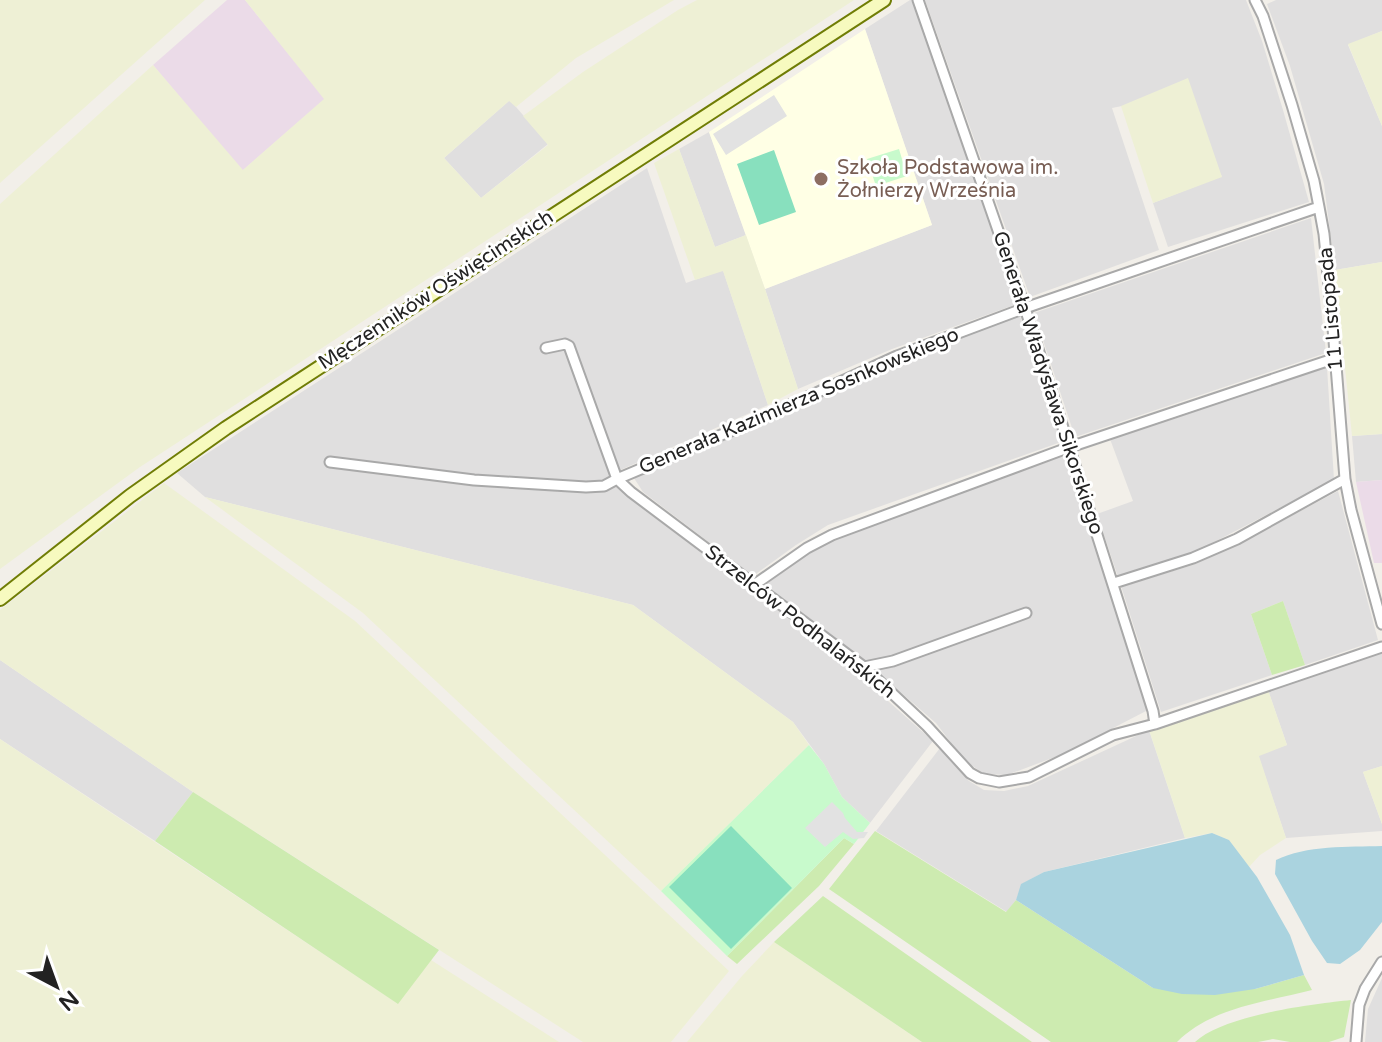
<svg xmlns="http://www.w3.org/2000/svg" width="1382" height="1042" viewBox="0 0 1382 1042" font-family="'Varela Round',sans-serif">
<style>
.residential{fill:#e0dfdf}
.industrial{fill:#ebdbe8}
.education{fill:#ffffe5}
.farmland{fill:#eef0d5}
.grass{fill:#cdebb0}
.park{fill:#c8facc}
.pitch{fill:#88e0be}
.parking{fill:#e2e2e2}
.water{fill:#aad3df}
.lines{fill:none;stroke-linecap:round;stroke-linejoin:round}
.street-casing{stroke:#a9a9a9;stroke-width:13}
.secondary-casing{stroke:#707d05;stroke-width:16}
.street{stroke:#fff;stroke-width:9}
.secondary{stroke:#f7fabf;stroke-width:12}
.education-dot{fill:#8d6e63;stroke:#fff;stroke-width:3}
.labels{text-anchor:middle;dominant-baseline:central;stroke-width:6;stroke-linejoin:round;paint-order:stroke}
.education-label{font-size:20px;fill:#785e54;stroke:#fff;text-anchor:start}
.street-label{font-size:20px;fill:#222;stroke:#fff}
</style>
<rect width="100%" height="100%" fill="#f2efe9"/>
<!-- residential -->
<path class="residential" d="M910 0H912L954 117 1017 304 892 349 798 389 765 289 932 225 865 29Z
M925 0H1246L1262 41 1283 110 1309 202 1168 247 1153 203 1222 176 1122 106 1112 108 1159 250 1030 297Z
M1276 0H1382V31L1348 45 1382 126V262L1335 270 1324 184 1290 66 1267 4Z
M510 100 548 144 481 198 444 158Z
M709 132 746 235 715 247 679 149Z
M647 168 686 283 723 270 768 405 609 475 628 496 760 596 852 669 933 741 870 823 842 797 824 764 793 722 633 605 205 497 177 473Z
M1311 218 1326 353 1075 437 1034 313Z
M1020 316 1061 442 828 525 796 545 753 576 643 492 634 478 766 423 892 364Z
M1327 367 1334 480 1193 553 1118 577 1097 514 1133 501 1110 439Z
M1382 434V480L1356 482 1352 436Z
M1065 455 1148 710 1063 754 1007 775 984 774 964 760 936 723 862 659 765 585 810 552 833 540Z
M1338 491 1378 640 1305 665 1283 601 1251 614 1272 675 1161 712 1121 586 1193 565 1235 546Z
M1382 653V766L1363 772 1382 824V831L1286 838 1258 755 1287 745 1268 690Z
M0 660 193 792 155 841 0 739Z
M1149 730 1185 838 1044 872 1022 884 1016 900 1007 912 876 831 940 748 969 781 984 790 1004 791 1028 786Z
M1382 978V1042H1365L1368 1009Z"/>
<!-- industrial -->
<path class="industrial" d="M227 0H245L325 99 242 171 153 65Z
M1382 480V563H1374L1356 482Z"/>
<!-- education -->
<path class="education" d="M865 29 932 225 765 289 709 132Z"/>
<!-- farmland -->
<path class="farmland" d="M0 0H205L0 183Z
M245 0H674L576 58 516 107 509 101 444 158 481 198 548 145 523 116 583 72 678 10 697 0H854L140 467 0 569V204L153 65 243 170 324 99Z
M1382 31V126L1348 44Z
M1188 78 1222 177 1153 203 1121 106Z
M679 149 715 247 746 235 765 289 798 389 768 405 723 271 695 280 654 163Z
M1382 262V434L1352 436 1335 270Z
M164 483 355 621 729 971 671 1042H583L193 792 0 660V610Z
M205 497 633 605 793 722 809 745 661 891 363 613Z
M1268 690 1287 745 1259 756 1286 838 1260 855 1249 867 1229 840 1212 833 1185 838 1149 730Z
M0 739 397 1003 431 960 559 1042H0Z
M1382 766V824L1363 772Z
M774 942 922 1042H687L742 976Z"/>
<!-- grass -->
<path class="grass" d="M1283 601 1305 665 1272 675 1251 614Z
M193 792 439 950 398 1004 155 841Z
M875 831 1006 912 1016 900 1153 988 1255 989 1304 975 1312 990C1266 1002 1212 1007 1177 1042H1051L829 889Z
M844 838 854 844 819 886 737 964 727 956Z
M823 896 1032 1042H922L774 942Z
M1351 1000 1344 1037 1329 1042H1290L1273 1039 1258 1042H1195C1224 1015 1312 1004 1351 1000Z"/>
<!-- park -->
<path class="park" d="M899 149 907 176 876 186 867 159Z
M809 745 824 764 842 797 870 823 854 844 844 838 727 956 661 891Z"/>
<!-- pitch -->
<path class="pitch" d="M774 150 796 212 759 225 737 164Z
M731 826 792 888 731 949 669 887Z"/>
<!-- parking -->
<path class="parking" d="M774 95 787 116 726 155 713 134Z
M832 802 843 813 845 818 857 832H868L864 838 853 839 843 832 825 847 805 828Z"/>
<!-- water -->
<path class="water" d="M1212 833 1229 840 1257 877 1290 935 1304 975 1255 989 1215 995 1182 994 1153 988 1016 900 1021 884 1044 872Z
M1382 846V922L1360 950 1340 964 1327 963 1312 941 1275 874 1276 860C1306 845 1349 847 1382 846Z"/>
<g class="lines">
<defs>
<path id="street" d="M918 0 1025 308 1153 711 1155 724
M1255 0 1263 16 1292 105 1314 181 1319 207 1324 234 1333 328 1345 479 1351 510 1382 624
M546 348 565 344 569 346 617 479 631 492 864 667 927 726 970 773 979 778 999 782 1029 777 1113 735 1155 724 1382 647
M330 462 474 480 586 487 604 486 617 479 766 416 897 356 1025 308 1319 207
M1114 583 1193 558 1237 539 1345 479
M754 585 807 548 832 535 1070 447 1336 358
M864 667 893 661 1026 613
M1356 1042 1359 1005 1365 989 1382 962"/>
<path id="secondary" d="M0 599 130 496 226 428 884 0"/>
</defs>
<!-- street casing -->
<use href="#street" class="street-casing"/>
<!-- secondary casing -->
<use href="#secondary" class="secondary-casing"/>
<!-- street -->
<use href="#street" class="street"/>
<!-- secondary -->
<use href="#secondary" class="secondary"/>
</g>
<!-- markers -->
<circle class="education-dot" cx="821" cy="179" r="8"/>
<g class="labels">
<!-- education labels -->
<g class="education-label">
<text x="837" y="168">Szkoła Podstawowa im.<tspan x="837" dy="23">Żołnierzy Września</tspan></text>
</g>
<!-- street labels -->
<g class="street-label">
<text transform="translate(436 290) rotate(-33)">Męczenników Oświęcimskich</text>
<text transform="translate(1331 309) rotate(-95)">11 Listopada</text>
<text transform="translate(1048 383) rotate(72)">Generała Władysława Sikorskiego</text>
<text transform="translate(799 401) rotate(-23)">Generała Kazimierza Sosnkowskiego</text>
<text transform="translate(800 622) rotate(38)">Strzelców Podhalańskich</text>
</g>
</g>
<!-- north arrow -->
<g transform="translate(56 986) rotate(139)" stroke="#ffffff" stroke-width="6" paint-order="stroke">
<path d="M0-6L14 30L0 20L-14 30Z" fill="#222222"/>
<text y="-12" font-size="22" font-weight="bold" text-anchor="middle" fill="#222222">N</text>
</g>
</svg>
